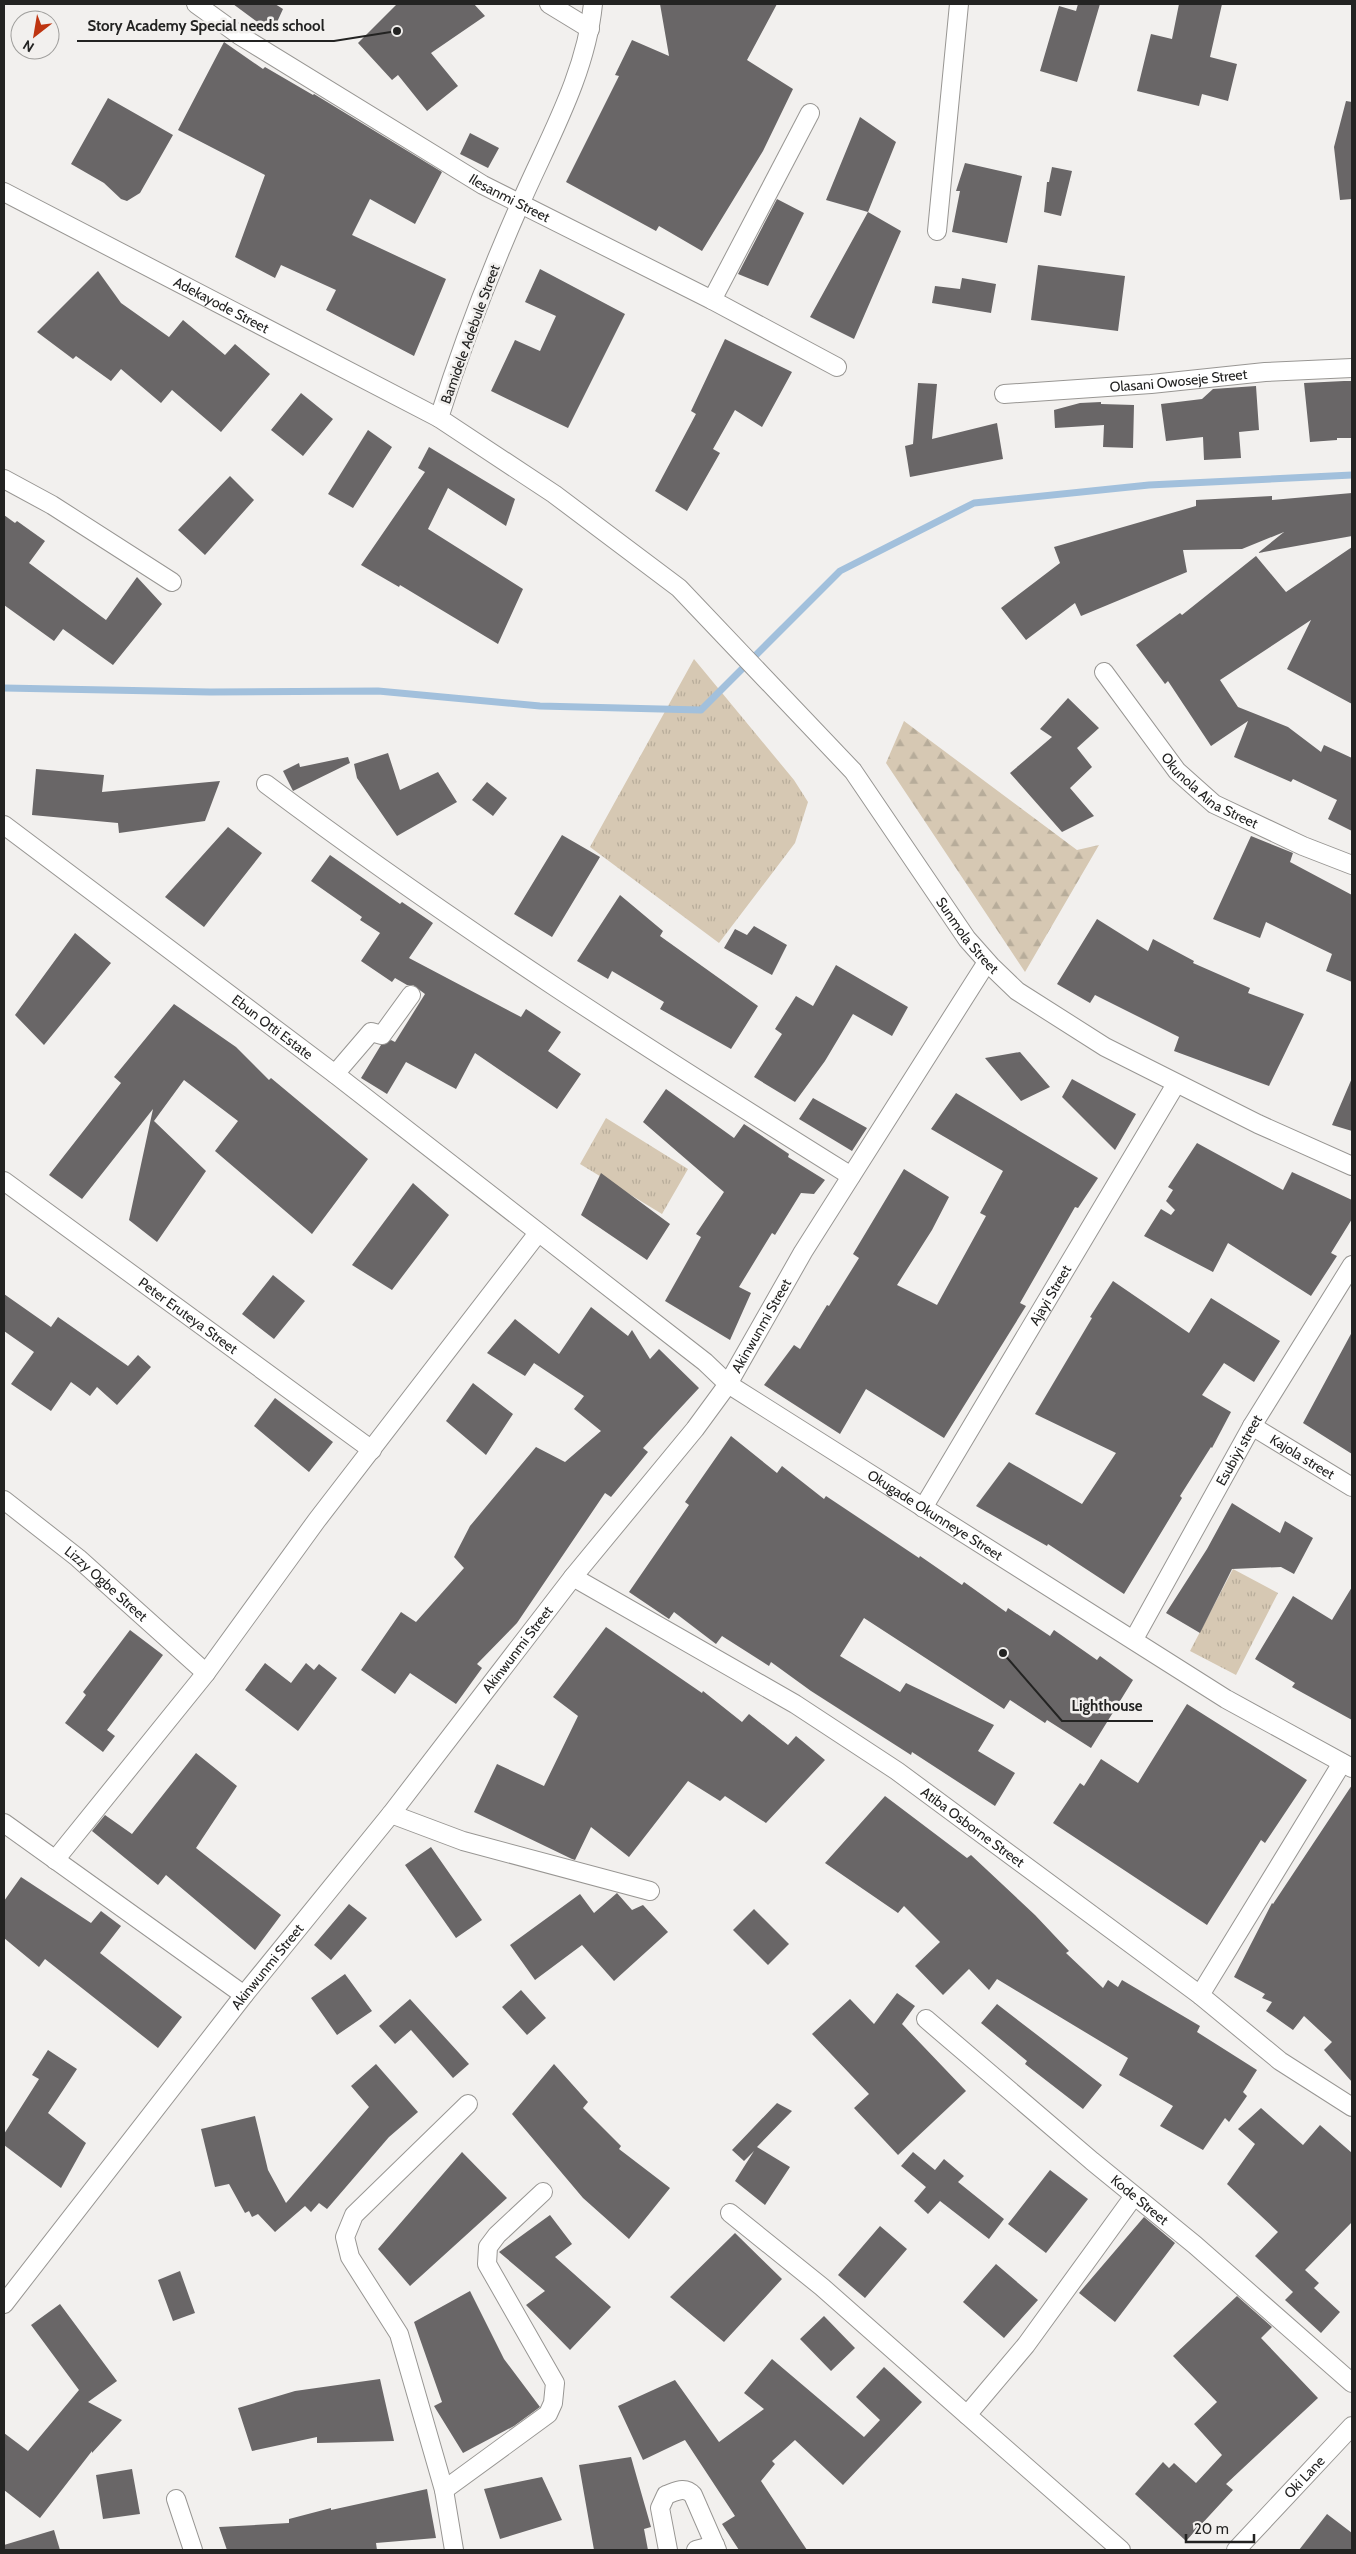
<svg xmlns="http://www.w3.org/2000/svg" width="1356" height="2554" viewBox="0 0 1356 2554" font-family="Cabin,sans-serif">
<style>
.forest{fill:url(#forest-firs)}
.park{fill:url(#park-tufts)}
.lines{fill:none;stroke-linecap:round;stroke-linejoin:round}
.stream{stroke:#a2c0dc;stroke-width:7}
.building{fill:#696667}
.minor-casing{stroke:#989693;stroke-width:20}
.minor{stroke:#fff;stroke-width:18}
.labels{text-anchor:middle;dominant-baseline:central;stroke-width:5;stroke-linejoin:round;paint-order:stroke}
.street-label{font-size:14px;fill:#232322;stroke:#f2f0ee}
.leader{fill:none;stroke:#232322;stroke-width:2}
.callout-dot{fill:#232322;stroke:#f2f0ee;stroke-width:2}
.callout-label{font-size:15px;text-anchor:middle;font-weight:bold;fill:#232322;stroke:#f2f0ee;stroke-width:5;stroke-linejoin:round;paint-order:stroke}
</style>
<defs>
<pattern id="forest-firs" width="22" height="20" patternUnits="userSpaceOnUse" patternTransform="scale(1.25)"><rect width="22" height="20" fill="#d6c8b3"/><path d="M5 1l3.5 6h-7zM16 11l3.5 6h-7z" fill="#b7ac9a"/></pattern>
<pattern id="park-tufts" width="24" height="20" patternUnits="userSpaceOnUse" patternTransform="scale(1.25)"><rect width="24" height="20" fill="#d6c8b3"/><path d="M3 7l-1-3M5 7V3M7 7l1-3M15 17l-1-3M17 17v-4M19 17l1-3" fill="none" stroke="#b7ac9a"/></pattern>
</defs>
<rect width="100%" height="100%" fill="#f2f0ee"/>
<!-- forest -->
<path class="forest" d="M904 721 1077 850 1099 845 1025 972 886 763Z"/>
<!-- park -->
<path class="park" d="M694 659 794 780 808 802 795 843 719 943 590 847Z
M606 1118 688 1169 662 1214 580 1164Z
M1233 1569 1278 1593 1236 1675 1190 1651Z"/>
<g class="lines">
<!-- stream -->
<path class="stream" d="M4 688 210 692 378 691 540 706 701 710 840 571 974 503 1149 485 1352 475"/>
</g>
<!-- building -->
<path class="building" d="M233 4H275L283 9 272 33Z
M397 4H474L485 16 431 53 458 86 427 111 398 75 392 80 358 43Z
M660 4H777L747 60 793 89 763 151 702 251 659 226 656 231 566 182 619 76 615 75 632 40 669 56Z
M1078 4H1100L1077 82 1040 71 1059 6 1076 11Z
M1179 4H1222L1210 57 1237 64 1228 101 1202 94 1199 106 1137 91 1151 34 1172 39Z
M224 42 263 69 265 67 313 95 314 94 442 172 415 224 370 199 352 235 446 279 414 356 326 310 336 290 281 265 275 278 235 257 265 175 178 130Z
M108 98 173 135 140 193 127 201 121 199 104 183 71 164Z
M1346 101 1352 102V199L1340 200 1334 147Z
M860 117 896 142 868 212 826 200Z
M470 133 499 148 488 168 460 154Z
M965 163 1022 176 1007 243 952 232 960 191H956Z
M1052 167 1072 171 1061 216 1044 212 1047 182H1049Z
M777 199 804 213 768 286 738 274Z
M868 212 901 231 854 339 810 317Z
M1038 265 1125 276 1118 331 1031 320Z
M540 269 625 314 568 428 491 391 515 340 540 351 556 316 525 302Z
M98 271 121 303 169 337 183 320 225 355 235 344 270 374 221 432 172 390 161 403 121 369 111 381 76 356 73 359 37 332Z
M962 278 996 284 991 313 932 303 935 286 960 289Z
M725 339 792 372 762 427 735 410 713 449 720 453 687 511 655 491 696 414 691 411Z
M1344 381H1352V438H1337V440L1310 442 1304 383Z
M918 383 937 384 932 439 997 423 1003 459 910 477 905 446 913 444Z
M1256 386 1259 430 1239 432 1241 458 1204 460 1203 437 1166 441 1161 404 1202 399 1213 389Z
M301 393 333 419 303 456 271 430Z
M1101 402V404L1134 405 1133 448 1103 447 1104 425 1055 428 1054 410 1080 403Z
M368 430 392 447 353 508 328 494Z
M429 447 515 499 506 526 448 488 428 529 523 589 498 644 400 585 399 587 361 565 425 472 418 468Z
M230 476 254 500 205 555 178 530Z
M1352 493V536L1258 553 1284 532 1242 549 1183 550 1187 572 1081 616 1075 603 1026 640 1001 608 1060 563 1054 547 1196 506V500L1272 496V500Z
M4 515 15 523 17 521 45 541 29 563 106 620 137 577 162 604 113 665 63 629 54 641 4 605Z
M1352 547V704L1287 669 1311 620 1220 680 1238 707 1288 727 1321 752 1324 745 1352 758V831L1328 819 1337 800 1293 779 1291 782 1234 757 1248 721 1211 746 1168 681 1165 684 1136 645 1180 613 1182 615 1256 556 1286 592Z
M1068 698 1099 728 1077 748 1092 767 1070 788 1094 816 1062 832 1010 773 1052 737 1040 729Z
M388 753 400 790 438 772 457 802 397 836 357 778 354 764Z
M348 757 350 763 293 791 283 771 299 763 300 767Z
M36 769 104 775 102 792 220 781 205 821 119 833 118 823 32 815Z
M487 782 507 798 493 816 472 800Z
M228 827 262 853 204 927 165 897Z
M562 835 600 857 552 937 514 914Z
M1251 836 1293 853 1290 862 1352 895V982L1326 971 1332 954 1266 922 1260 938 1213 919Z
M330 855 400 904 402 902 433 923 409 958 521 1017 526 1009 561 1032 548 1051 581 1074 557 1109 475 1053 456 1089 406 1062 387 1094 361 1078 381 1045 391 1040 395 1042 425 994 413 985H407L395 978 392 982 361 961 380 933 360 920 362 917 311 881Z
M620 895 663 931 660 936 758 1006 731 1049 660 1009 664 1002 612 971 608 979 577 961Z
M1097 919 1148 951 1153 939 1194 961 1193 963 1250 988 1248 993 1304 1014 1269 1086 1174 1051 1179 1037 1095 995 1090 1003 1057 984Z
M754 926 787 945 772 975 724 948 735 929 747 935Z
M75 933 111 963 44 1045 15 1015Z
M836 965 908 1007 892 1036 853 1014 825 1061 795 1102 754 1077 782 1034 775 1029 796 996 813 1006Z
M174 1004 236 1047 269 1080 271 1078 368 1159 312 1234 215 1151 238 1121 184 1080 154 1121 206 1171 157 1242 129 1220 153 1109 82 1199 49 1175 121 1083 114 1077Z
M1020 1052 1050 1087 1021 1101 985 1058Z
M1352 1078V1131L1332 1125Z
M1072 1079 1136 1114 1115 1150 1062 1097Z
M666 1089 734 1138 744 1124 789 1154 788 1157 825 1180 814 1194 801 1193 775 1235 772 1233 739 1287 751 1293 730 1340 665 1301 701 1237 696 1234 724 1192 643 1122Z
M956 1093 1098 1178 1078 1208 1075 1207 1020 1303 1026 1306 944 1438 866 1389 840 1434 764 1385 794 1345 800 1349 827 1305 829 1306 859 1258 853 1254 904 1169 949 1197 932 1230 897 1285 937 1305 986 1216 980 1213 1003 1171 931 1129Z
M813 1098 867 1128 852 1151 799 1119Z
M1197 1143 1283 1190 1292 1172 1352 1200V1219L1331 1253 1337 1256 1311 1296 1228 1243 1213 1272 1144 1236 1161 1209 1171 1215 1175 1210 1166 1201 1173 1190 1168 1187Z
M601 1173 670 1224 647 1260 581 1215Z
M413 1183 449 1215 392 1290 352 1265Z
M273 1275 305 1301 274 1339 242 1314Z
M1113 1281 1189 1333 1211 1298 1280 1341 1254 1382 1224 1363 1202 1395 1231 1412 1212 1448 1211 1447 1180 1496 1182 1498 1124 1594 1048 1544 1047 1546 976 1506 1009 1462 1082 1504 1116 1453 1035 1414 1092 1318 1090 1317Z
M4 1294 51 1327 58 1317 128 1366 138 1355 151 1367 117 1405 97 1387 90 1396 71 1382 51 1411 11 1384 34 1352 4 1331Z
M591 1307 628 1336 632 1330 650 1359 659 1349 699 1388 643 1448 648 1452 611 1497 605 1493 517 1623 477 1664 482 1668 456 1704 410 1673 395 1694 361 1670 401 1612 416 1622 464 1568 454 1557 470 1526 536 1447 565 1462 601 1431 574 1409 584 1396 534 1363 525 1376 487 1353 515 1319 559 1354Z
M1352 1332V1454L1303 1423Z
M473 1383 513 1414 486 1455 446 1421Z
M275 1398 333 1442 309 1472 254 1426Z
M731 1436 777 1473 782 1466 824 1499 826 1496 919 1558 920 1556 962 1585 964 1582 1006 1612 1008 1608 1050 1636 1054 1630 1097 1660 1100 1656 1133 1680 1091 1748 1047 1720 1045 1723 1010 1700 1004 1709 864 1618 840 1656 900 1692 906 1683 994 1725 978 1751 1015 1773 995 1806 912 1752 911 1755 811 1691 771 1662 769 1666 722 1636 716 1644 674 1612 669 1619 629 1592 689 1505 685 1502Z
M1232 1503 1280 1533 1285 1521 1313 1538 1294 1574 1281 1567 1232 1569 1200 1633 1166 1613 1207 1549Z
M1352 1587V1720L1292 1687 1295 1683 1255 1659 1293 1596 1332 1620Z
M606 1627 702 1693 703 1691 742 1722 749 1714 788 1745 796 1736 825 1760 766 1823 725 1796 720 1801 688 1781 629 1857 591 1827 575 1860 572 1859 474 1812 497 1764 544 1786 578 1716 553 1697Z
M130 1630 163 1655 107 1730 115 1736 103 1752 65 1723 86 1695 83 1692Z
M265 1663 291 1683 306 1663 314 1670 319 1664 337 1678 298 1731 245 1690Z
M1187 1704 1307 1780 1265 1843 1261 1840 1207 1925 1053 1823 1080 1783 1084 1786 1101 1759 1138 1783Z
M196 1753 237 1786 196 1848 281 1915 255 1950 166 1875 158 1885 92 1831 105 1815 132 1834Z
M1352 1785V2082L1324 2050 1332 2042 1304 2016 1293 2030 1266 2011 1272 2002 1262 1998 1265 1994 1234 1977 1272 1903 1273 1904Z
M885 1796 967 1858 971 1855 1035 1915 1069 1951 1066 1953 1103 1988 1108 1980 1118 1987 1122 1980 1200 2026 1197 2032 1257 2070 1243 2092 1247 2096 1229 2122 1225 2118 1203 2150 1160 2126 1173 2106 1119 2075 1128 2058 997 1979 989 1990 969 1969 943 1995 915 1966 940 1942 904 1906 898 1913 825 1863Z
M431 1847 482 1920 456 1938 405 1865Z
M21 1877 91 1923 101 1911 121 1926 100 1953 182 2017 158 2048 45 1959 39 1967 4 1938V1901Z
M617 1893 632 1910 643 1905 668 1932 614 1981 582 1945 535 1980 510 1945 580 1894 594 1913Z
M349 1904 367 1918 331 1960 314 1945Z
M754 1909 789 1944 768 1965 733 1930Z
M345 1974 372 2011 337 2035 311 1998Z
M521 1990 546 2018 527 2035 502 2007Z
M897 1993 915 2006 902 2024 966 2091 898 2155 854 2108 869 2094 812 2034 850 1999 874 2024Z
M410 1999 469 2064 453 2078 411 2030 395 2044 379 2026Z
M997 2004 1102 2085 1083 2109 1025 2064 1027 2061 981 2023Z
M48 2050 77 2069 48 2113 86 2143 61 2188 4 2145V2134L39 2079 32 2075Z
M376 2064 418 2112 389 2137 327 2209 319 2203 311 2212 305 2206 275 2232 258 2214 252 2217 249 2211 245 2213 229 2184 215 2187 201 2129 255 2116 268 2170 286 2203 369 2107 351 2086Z
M554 2064 588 2102 583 2108 621 2146 619 2149 670 2188 629 2239 583 2198 512 2114Z
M777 2103 792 2111 757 2147 790 2167 765 2205 735 2181 754 2151 744 2161 732 2150Z
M1261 2108 1303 2145 1320 2125 1352 2153V2222L1305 2270 1319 2283 1314 2288 1340 2312 1321 2333 1285 2300 1293 2292 1255 2256 1278 2232 1227 2184 1255 2144 1238 2129Z
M462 2152 507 2198 410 2286 378 2249Z
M913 2152 935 2170 944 2159 964 2176 958 2182 1004 2219 989 2239 940 2201 928 2214 914 2201 926 2187 901 2166Z
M1050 2170 1088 2199 1046 2253 1008 2224Z
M550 2215 572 2244 555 2257 611 2307 570 2350 526 2305 545 2291 499 2252Z
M1144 2217 1175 2243 1115 2322 1079 2293Z
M880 2226 907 2249 865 2298 838 2275Z
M735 2233 782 2279 724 2342 670 2297Z
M996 2264 1038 2300 1004 2338 963 2302Z
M180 2271 195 2313 173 2321 158 2280Z
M470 2291 504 2359 540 2407 514 2426 463 2453 434 2406 442 2402 414 2322Z
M1237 2296 1272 2327 1261 2338 1318 2398 1226 2484 1233 2490 1186 2541 1135 2494 1163 2462 1169 2468 1174 2463 1196 2483 1222 2455 1194 2424 1217 2402 1173 2356Z
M60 2304 117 2381 88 2402 122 2420 92 2453V2451L40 2518 4 2490V2433L28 2451 79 2390 31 2325Z
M824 2316 855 2348 831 2371 800 2339Z
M772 2359 864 2437 880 2420 856 2397 884 2367 922 2402 843 2485 795 2440 772 2461 775 2464 761 2481 807 2550H739L722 2524 735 2516 685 2440 643 2460 618 2406 675 2380 719 2442 764 2409 744 2393Z
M380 2379 394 2441 317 2443V2437L252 2451 238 2408 295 2391Z
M631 2457 651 2527 644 2529 648 2550H594L579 2465Z
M132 2469 140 2514 103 2519 96 2475Z
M542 2477 562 2520 500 2539 484 2489Z
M427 2489 436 2538 376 2543 377 2550H227L219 2527 289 2523V2519L331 2508V2510Z
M1327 2514 1352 2533V2550H1299Z
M54 2530 60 2550H4V2545Z"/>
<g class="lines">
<defs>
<g id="minor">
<path id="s1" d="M196 4 239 35 483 185 712 300 837 367"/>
<path d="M549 4 590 29"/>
<path id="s2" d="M593 4C586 74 549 138 521 202 490 272 462 345 439 418L554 494 679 588 853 771 967 939 991 966 1017 991 1105 1047 1258 1124 1352 1166"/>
<path id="s3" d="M4 192 439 418"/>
<path d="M937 231 959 4"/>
<path d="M712 300 810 113"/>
<path id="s4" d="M1004 394 1151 384 1265 372 1352 368"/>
<path d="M4 479 52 505 172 582"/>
<path id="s5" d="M1104 672 1177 771 1214 804 1303 846 1352 865"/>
<path d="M266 784C455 926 651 1051 851 1176"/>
<path id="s6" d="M4 825 335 1074 705 1362 728 1384 1226 1699 1352 1768"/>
<path d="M335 1074 371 1032 382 1035 411 995"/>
<path id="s7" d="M4 1181 372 1450"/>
<path id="s8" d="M1252 1426 1352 1487"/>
<path id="s9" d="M4 1500 78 1558 206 1673"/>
<path id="s10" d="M923 1508 1176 1084"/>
<path id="s11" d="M573 1577 795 1704 897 1771 1200 1995 1280 2061 1352 2107"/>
<path id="s12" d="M1134 1639 1252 1426 1352 1265"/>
<path d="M391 1814 463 1841 650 1891"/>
<path d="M4 1823 244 1995"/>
<path d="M55 1860 206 1673 317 1520 538 1233"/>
<path d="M1200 1995 1342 1763"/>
<path id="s13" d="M926 2019 1092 2161 1195 2245 1352 2383"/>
<path d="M730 2213 822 2287 967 2415"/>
<path id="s14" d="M4 2304 244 1995 391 1814 573 1577 695 1429 728 1384 803 1252 987 962"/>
<path d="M444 2490 548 2414 553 2403 555 2383 487 2264 488 2247 497 2235 543 2192"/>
<path d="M176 2499 193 2550"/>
<path d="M454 2550 444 2490 399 2334 350 2257 345 2237 354 2215 468 2104"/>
<path d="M668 2550 660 2508 666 2495C677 2491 685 2486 693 2495L717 2550"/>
<path d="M696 2550 715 2545"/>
<path d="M1121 2550 967 2415 1026 2345 1134 2196"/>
<path id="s15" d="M1236 2550 1352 2426"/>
</g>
</defs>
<!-- minor casing -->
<use href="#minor" class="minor-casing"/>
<!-- minor -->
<use href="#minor" class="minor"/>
</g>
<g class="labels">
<!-- street labels -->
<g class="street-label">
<text stroke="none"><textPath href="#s1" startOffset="369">Ilesanmi Street</textPath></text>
<text stroke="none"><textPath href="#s3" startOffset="245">Adekayode Street</textPath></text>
<text transform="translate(470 334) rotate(-70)">Bamidele Adebule Street</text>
<text stroke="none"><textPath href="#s4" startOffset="175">Olasani Owoseje Street</textPath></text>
<text stroke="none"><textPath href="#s5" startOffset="161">Okunola Aina Street</textPath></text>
<text stroke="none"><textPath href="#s2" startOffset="1190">Sunmola Street</textPath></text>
<text stroke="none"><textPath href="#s6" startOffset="336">Ebun Otti Estate</textPath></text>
<text stroke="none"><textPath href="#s10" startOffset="248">Ajayi Street</textPath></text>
<text stroke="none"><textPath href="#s7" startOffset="228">Peter Eruteya Street</textPath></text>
<text stroke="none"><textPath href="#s14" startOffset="1238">Akinwunmi Street</textPath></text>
<text stroke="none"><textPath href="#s12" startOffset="216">Esubiyi street</textPath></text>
<text stroke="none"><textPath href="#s8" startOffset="59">Kajola street</textPath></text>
<text stroke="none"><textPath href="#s6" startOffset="1160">Okugade Okunneye Street</textPath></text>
<text stroke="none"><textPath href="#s9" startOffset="132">Lizzy Ogbe Street</textPath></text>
<text stroke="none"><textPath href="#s14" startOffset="832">Akinwunmi Street</textPath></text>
<text stroke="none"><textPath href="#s11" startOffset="472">Atiba Osborne Street</textPath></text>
<text stroke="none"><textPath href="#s14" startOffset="428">Akinwunmi Street</textPath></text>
<text stroke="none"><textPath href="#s13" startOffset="280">Kode Street</textPath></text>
<text stroke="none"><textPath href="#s15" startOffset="100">Oki Lane</textPath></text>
</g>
</g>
<!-- callouts -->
<path class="leader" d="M397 31L334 41H77M1003 1653L1062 1721H1153"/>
<g class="callout-dot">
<circle cx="397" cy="31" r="5"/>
<circle cx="1003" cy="1653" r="5"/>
</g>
<g class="callout-label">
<text x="206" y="31">Story Academy Special needs school</text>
<text x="1107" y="1711">Lighthouse</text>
</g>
<!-- border -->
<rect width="1356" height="2554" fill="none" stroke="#232322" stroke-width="10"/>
<!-- north arrow -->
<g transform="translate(35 35) rotate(211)"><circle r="24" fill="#f2f0ee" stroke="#9f9e9c"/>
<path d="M0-4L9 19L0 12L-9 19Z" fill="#be3410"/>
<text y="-8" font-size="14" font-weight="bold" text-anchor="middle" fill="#232322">N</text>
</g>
<!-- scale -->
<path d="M1186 2534v8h68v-8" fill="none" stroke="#232322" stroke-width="2.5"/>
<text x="1194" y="2534" font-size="15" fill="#232322" stroke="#f2f0ee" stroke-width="4" paint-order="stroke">20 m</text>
</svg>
